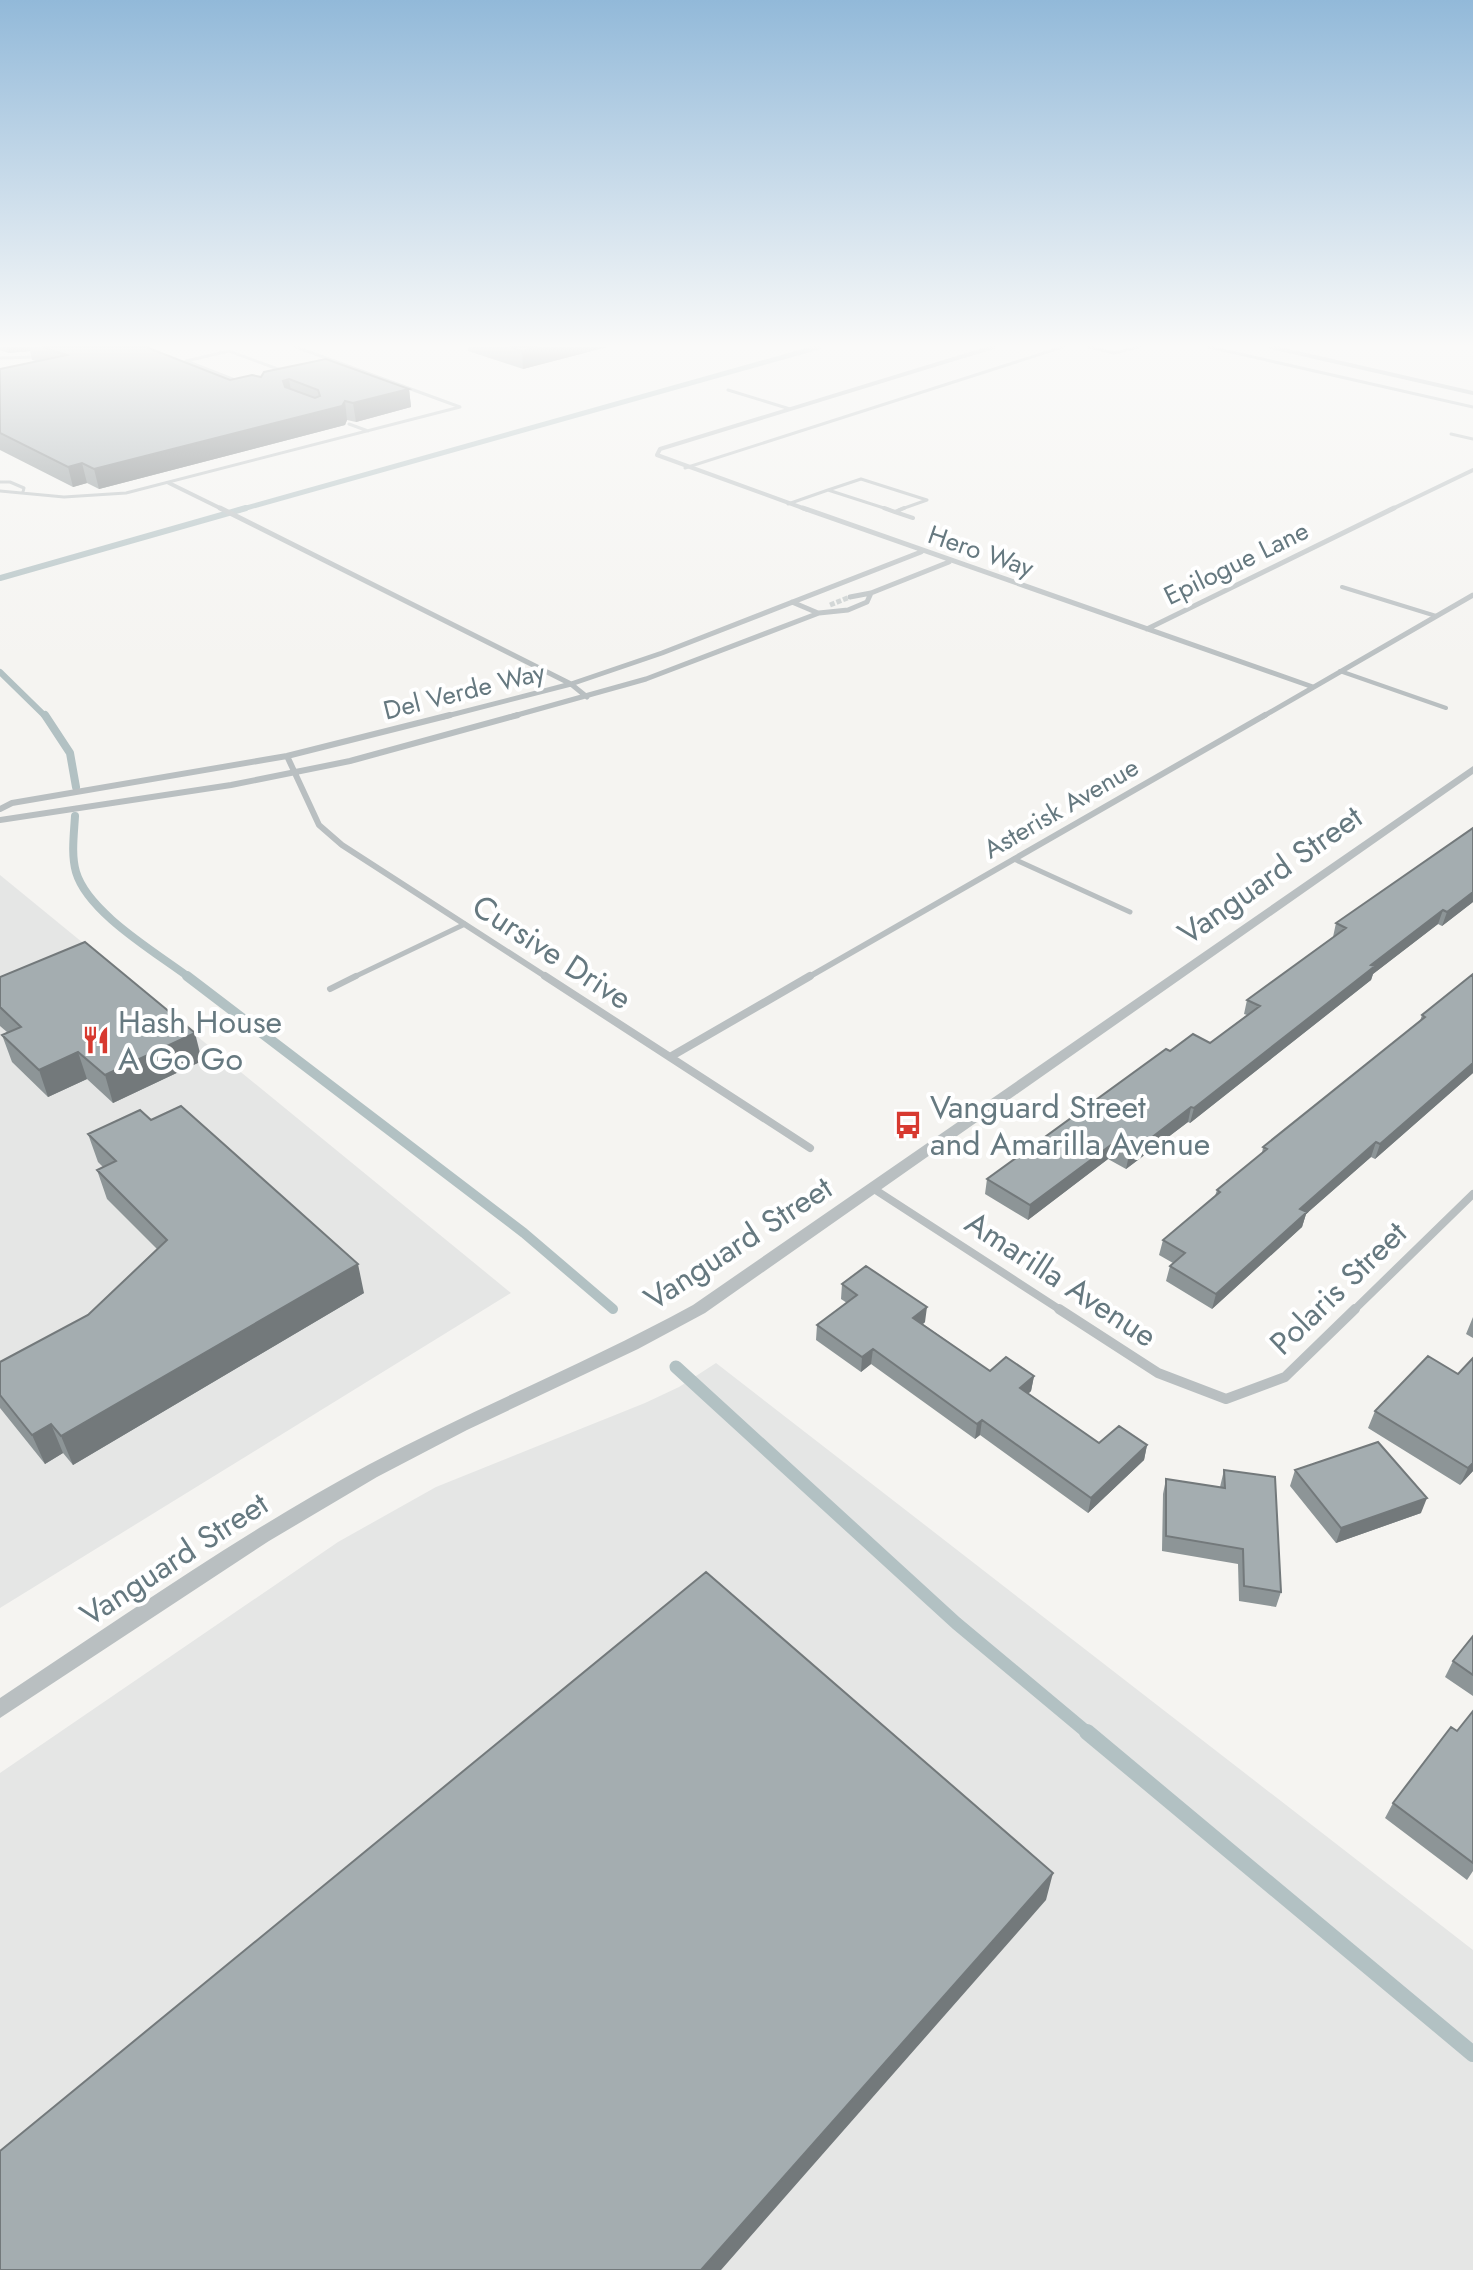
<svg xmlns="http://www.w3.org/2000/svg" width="1473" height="2270" viewBox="0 0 1473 2270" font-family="Jost,sans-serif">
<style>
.built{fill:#e5e6e5}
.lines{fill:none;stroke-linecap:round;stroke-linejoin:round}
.stream-far5{stroke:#b2c1c3;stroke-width:5}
.stream-far4{stroke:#b2c1c3;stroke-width:6}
.stream-far3{stroke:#b2c1c3;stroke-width:8}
.stream-far2{stroke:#b2c1c3;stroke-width:10}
.stream-far1{stroke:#b2c1c3;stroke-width:13}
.stream{stroke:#b2c1c3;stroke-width:16}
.minor-tunnel{stroke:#cacfcf;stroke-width:5;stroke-dasharray:5 2;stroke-linecap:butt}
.service-far3{stroke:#b9bfc1;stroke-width:3}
.service-far2{stroke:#b9bfc1;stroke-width:4}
.service-far1{stroke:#b9bfc1;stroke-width:5}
.service{stroke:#b9bfc1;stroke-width:6}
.minor-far4{stroke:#b9bfc1;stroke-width:4}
.minor-far3{stroke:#b9bfc1;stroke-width:5}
.minor-far2{stroke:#b9bfc1;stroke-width:6}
.minor-far1{stroke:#b9bfc1;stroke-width:8}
.minor{stroke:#b9bfc1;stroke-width:10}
.tertiary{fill:#b9bfc1;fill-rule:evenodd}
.wall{fill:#8d9597}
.shaded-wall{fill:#73797b}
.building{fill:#a4adb0;stroke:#73797b;stroke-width:2;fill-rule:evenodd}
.labels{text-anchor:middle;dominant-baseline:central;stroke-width:8;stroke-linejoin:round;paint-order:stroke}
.far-street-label{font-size:26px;fill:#667980;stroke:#fff}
.street-label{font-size:32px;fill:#667980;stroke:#fff}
.poi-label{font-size:32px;fill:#667980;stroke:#fff;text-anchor:start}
</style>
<rect width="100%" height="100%" fill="#f5f4f1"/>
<!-- built -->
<path class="built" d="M0 875 511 1293 0 1608Z
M716 1363 1473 1950V2270H0V1773L338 1542 436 1487 645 1403 679 1387Z"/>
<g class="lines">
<!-- stream-far5 -->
<path class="stream-far5" d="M239 510 819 347"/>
<!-- stream-far4 -->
<path class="stream-far4" d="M0 578 246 508
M0 672 46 717"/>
<!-- stream-far3 -->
<path class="stream-far3" d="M45 715 70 753 76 787
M75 816C74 834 71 855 76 872 88 913 157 953 190 978"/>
<!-- stream-far2 -->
<path class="stream-far2" d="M187 976 524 1233 613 1309"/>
<!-- stream-far1 -->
<path class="stream-far1" d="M676 1367 956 1623 1089 1734"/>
<!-- stream -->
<path class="stream" d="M1087 1732 1473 2054"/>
<!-- minor-tunnel -->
<path class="minor-tunnel" d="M830 605 850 597"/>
<!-- service-far3 -->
<path class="service-far3" d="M1089 347 1114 353 1139 347
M1209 347 1473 407
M0 358 36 357
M240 382 186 361 229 351 283 371
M728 390 790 409
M349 424 368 431
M1451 434 1473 439
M685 468 1063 347
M0 482H10L24 488 23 492
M828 490 890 510
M828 490 861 479 927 500 899 510
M0 491 64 497 126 493 460 407 296 347
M788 504 828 490"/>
<!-- service-far2 -->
<path class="service-far2" d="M884 508 895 512 904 508
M895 512 913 518
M1342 587 1436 616
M1340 671 1446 708"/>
<!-- service-far1 -->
<path class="service-far1" d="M1014 859 1130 912
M352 978 465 924"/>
<!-- service -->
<path class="service" d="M330 989 356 976"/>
<!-- minor-far4 -->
<path class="minor-far4" d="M1271 347 1473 393
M169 483 224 510
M808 510 657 455 660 449 993 347
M1390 510 1473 470"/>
<!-- minor-far3 -->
<path class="minor-far3" d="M220 508 571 684 587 697
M803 508 1313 687
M850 597 871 593 949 562
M792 602 818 613
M1147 629 1394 508
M443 717 571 684 662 653 921 552
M510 717 646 679 819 613 848 610 867 602 871 593
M1262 717 1473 595"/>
<!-- minor-far2 -->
<path class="minor-far2" d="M287 756 319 825 342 845 548 978
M0 809 12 803 287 756 450 715
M0 820 231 785 350 761 518 715
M807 978 1265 715"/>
<!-- minor-far1 -->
<path class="minor-far1" d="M545 976 810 1148
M670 1057 810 976
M874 1189 1062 1311
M1353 1311 1473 1194"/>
<!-- minor -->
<path class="minor" d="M1059 1309 1158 1373 1226 1399 1285 1377 1355 1309"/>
<!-- tertiary -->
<path class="tertiary" d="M1473 766V774L705 1313 638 1349 467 1430 377 1477 269 1541 0 1718V1698C121 1618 240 1534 368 1465 475 1408 587 1363 693 1305Z"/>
</g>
<!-- wall -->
<path class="wall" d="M0 347H146L230 380 261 377 409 389 411 407 356 422 347 420 345 425 99 489 87 483 73 487 0 450V369L36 361 32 360 30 351 8 353 0 350Z
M468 347H607L523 369 468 351Z
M1473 902 1442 926 1438 924 1373 974 1371 980 1190 1123 1188 1122 1126 1169 1108 1159 1028 1220 985 1194 987 1179 1170 1051 1210 1043 1247 1015 1244 1014 1247 1000 1333 937 1336 923Z
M1473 974V1073L1375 1159 1371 1157 1306 1214 1302 1227 1212 1309 1166 1281 1170 1266 1173 1263 1159 1255 1163 1240 1215 1196 1217 1190 1262 1153 1263 1147 1420 1021 1422 1015Z
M0 977 202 1061 113 1103 87 1079 48 1097 12 1062 2 1035 7 1032 0 1026Z
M151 1120 364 1293 73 1465 63 1453 45 1464 0 1408V1362L88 1315 157 1249 107 1199 97 1170 103 1167 98 1162 88 1134Z
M842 1284 925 1322 923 1324 990 1371 1034 1376 1031 1391 1028 1394 1099 1443 1147 1445 1144 1460 1088 1513 980 1435 975 1439 871 1364 861 1372 816 1340 817 1325 847 1303 841 1299Z
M1473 1317V1338L1466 1334Z
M1473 1358V1471L1460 1485 1368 1428 1375 1411 1458 1374Z
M1224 1470 1281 1592 1276 1607 1239 1601 1238 1564 1162 1551 1163 1494 1166 1479 1220 1487Z
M1295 1470 1421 1513 1336 1543 1290 1486Z
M1473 1636V1696L1445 1677 1453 1661Z
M1473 1711V1871L1467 1880 1385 1818 1393 1803 1457 1731Z"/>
<!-- shaded-wall -->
<path class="shaded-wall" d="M7 347H29L30 351 8 353Z
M538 347H607L523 369 522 351Z
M289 379 292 397 286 399 283 381Z
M409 389 411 407 356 422 353 403Z
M345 401 347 420 345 425 99 489 94 469Z
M82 463 87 483 73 487 68 467Z
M1473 892V902L1442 926 1447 912Z
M1443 910 1438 924 1373 974 1371 980 1190 1123 1194 1108 1371 965Z
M195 1033 202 1061 113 1103 105 1075Z
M78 1052 87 1079 48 1097 39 1070Z
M1473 1063V1073L1375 1159 1380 1144Z
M1191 1107 1188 1122 1126 1169 1129 1155Z
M1376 1142 1371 1157 1306 1214 1302 1227 1212 1309 1216 1294 1300 1209Z
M1111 1145 1108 1159 1028 1220 1030 1205Z
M358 1264 364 1293 73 1465 61 1436Z
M927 1307 925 1322 912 1333 913 1318Z
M873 1349 871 1364 861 1372 862 1357Z
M1034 1376 1031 1391 1017 1403 1020 1388Z
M982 1420 980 1435 975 1439 977 1424Z
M51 1424 63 1453 45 1464 32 1435Z
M1147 1445 1144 1460 1088 1513 1091 1498Z
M1473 1463V1471L1460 1485 1468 1468Z
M1427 1498 1421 1513 1336 1543 1341 1528Z
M1053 1873 1046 1900 721 2270H701Z"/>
<!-- building -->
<path class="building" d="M42 347H146L230 380 252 375 261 377 264 372 326 359 409 389 353 403 345 401 342 406 94 469 82 463 68 467 0 433V369L67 355ZM289 379 318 390 320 396 315 398 285 387 283 381Z
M509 347H538L522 351Z
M1473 828V892L1447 912 1443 910 1371 965 1375 966 1194 1108 1191 1107 1129 1155 1111 1145 1030 1205 987 1179 1166 1049 1170 1051 1193 1034 1210 1043 1260 1006 1247 1000 1346 928 1336 923Z
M85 942 195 1033 105 1075 78 1052 39 1070 2 1035 21 1027 0 1007V977Z
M1473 974V1063L1380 1144 1376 1142 1300 1209 1307 1212 1216 1294 1170 1266 1185 1253 1163 1240 1220 1192 1217 1190 1267 1149 1263 1147 1425 1017 1422 1015Z
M181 1106 358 1264 61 1436 51 1424 32 1435 0 1395V1362L88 1315 167 1240 97 1170 116 1161 88 1134 140 1110 151 1120Z
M866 1266 927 1307 913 1318 990 1371 1006 1357 1034 1376 1020 1388 1099 1443 1119 1426 1147 1445 1091 1498 982 1420 977 1424 873 1349 862 1357 817 1325 857 1295 842 1284Z
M1428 1356 1458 1374 1473 1358V1463L1468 1468 1375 1411Z
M1378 1442 1427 1498 1341 1528 1295 1470Z
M1224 1470 1275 1477 1281 1592 1244 1586 1243 1549 1166 1536V1479L1225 1488Z
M706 1572 1053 1873 701 2270H0V2151Z
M1473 1636V1675L1453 1661Z
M1473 1711V1863L1393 1803 1451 1727 1457 1731Z"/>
<!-- sky -->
<linearGradient id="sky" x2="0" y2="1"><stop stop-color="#92b9d9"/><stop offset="0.52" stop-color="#fafaf9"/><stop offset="1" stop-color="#fafaf9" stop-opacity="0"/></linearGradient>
<rect width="1473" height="665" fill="url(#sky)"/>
<!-- icons -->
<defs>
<symbol id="restaurant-bare" viewBox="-9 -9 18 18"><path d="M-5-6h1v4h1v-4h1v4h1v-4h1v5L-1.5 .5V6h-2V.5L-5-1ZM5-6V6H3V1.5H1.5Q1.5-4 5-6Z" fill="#d7392f" stroke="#fff" stroke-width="2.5" paint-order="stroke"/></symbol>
<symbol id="bus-bare" viewBox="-9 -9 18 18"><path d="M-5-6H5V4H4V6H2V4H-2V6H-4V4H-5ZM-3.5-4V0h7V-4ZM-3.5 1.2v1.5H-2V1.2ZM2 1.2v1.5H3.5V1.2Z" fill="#d7392f" stroke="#fff" stroke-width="2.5" paint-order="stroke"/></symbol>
</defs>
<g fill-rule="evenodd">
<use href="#restaurant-bare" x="76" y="1020" width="40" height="40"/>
<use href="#bus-bare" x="888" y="1105" width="40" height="40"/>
</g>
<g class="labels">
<!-- far-street labels -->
<g class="far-street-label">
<text transform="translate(981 551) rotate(19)">Hero Way</text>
<text transform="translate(1236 563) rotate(-26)">Epilogue Lane</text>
<text transform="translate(464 691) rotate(-14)">Del Verde Way</text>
<text transform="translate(1061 808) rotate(-30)">Asterisk Avenue</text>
</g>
<!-- street labels -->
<g class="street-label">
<text transform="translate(1270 875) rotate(-35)">Vanguard Street</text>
<text transform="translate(552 952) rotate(33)">Cursive Drive</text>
<text transform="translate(738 1243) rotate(-33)">Vanguard Street</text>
<text transform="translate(1061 1279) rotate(33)">Amarilla Avenue</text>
<text transform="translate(1338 1288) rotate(-44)">Polaris Street</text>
<text transform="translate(174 1559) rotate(-33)">Vanguard Street</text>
</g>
<!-- poi labels -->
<g class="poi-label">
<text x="118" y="1022">Hash House<tspan x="118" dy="37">A Go Go</tspan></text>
<text x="930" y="1107">Vanguard Street<tspan x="930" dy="37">and Amarilla Avenue</tspan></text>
</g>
</g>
</svg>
